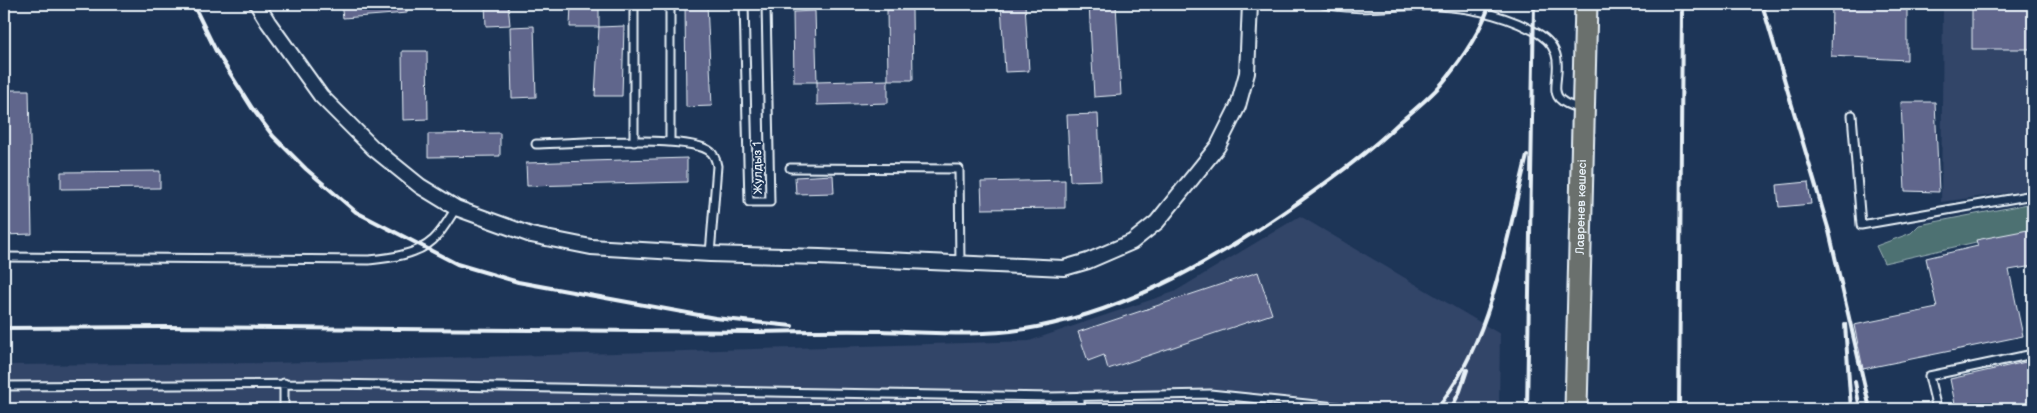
<svg xmlns="http://www.w3.org/2000/svg" width="2037" height="413" viewBox="0 0 2037 413" font-family="'Balsamiq Sans',sans-serif">
<style>
.built{fill:#314467}
.green{fill:#4e7172;stroke:#9bb1b5}
.building{fill:#61668c;stroke:#e8f1f8}
.lines{fill:none;stroke-linecap:round;stroke-linejoin:round}
.lane-casing{stroke:#e8f1f8;stroke-width:11}
.street-casing{stroke:#e8f1f8;stroke-width:18}
.primary-casing{stroke:#e8f1f8;stroke-width:25}
.lane{stroke:#1d3557;stroke-width:7}
.street{stroke:#1d3557;stroke-width:14}
.primary{stroke:#6b706d;stroke-width:21}
.rail{stroke:#e8f1f8;stroke-width:4}
.labels{text-anchor:middle;dominant-baseline:central;stroke-width:4;stroke-linejoin:round;paint-order:stroke}
.street-label{font-size:12px;fill:#e8f1f8;stroke:#1d3557}
</style>
<rect width="100%" height="100%" fill="#1d3557"/>
<filter id="ink" filterUnits="userSpaceOnUse"><feTurbulence type="fractalNoise" baseFrequency=".02" numOctaves="2"/><feDisplacementMap in="SourceGraphic" scale="10" xChannelSelector="R" yChannelSelector="G"/><feConvolveMatrix kernelMatrix="1 2 1 2 8 2 1 2 1" color-interpolation-filters="sRGB"/></filter>
<g filter="url(#ink)">
<!-- built -->
<path class="built" d="M1943 4H2033V177L2028 190 1941 202Z
M1300 216 1500 334 1499 409H4V365L272 363 1029 341 1174 292Z"/>
<!-- green -->
<path class="green" d="M2033 203V229L1884 263 1876 246 1911 233 1919 225Z"/>
<!-- building -->
<path class="building" d="M341 4H407V13L343 18Z
M485 4H508L510 25 486 26Z
M571 4H599V27H570Z
M685 4H707L712 106 686 107Z
M1001 4H1025L1029 71 1005 72Z
M1089 4H1116L1121 95 1094 97Z
M1832 4H1907V60L1831 56Z
M1972 4H2033V49H1972Z
M887 10H912L913 80H888Z
M815 11 817 82H794L793 12Z
M534 26 536 97 512 98 510 27Z
M624 26 622 96H595L599 27Z
M402 51H427L428 119 403 120Z
M888 80V103L817 105V82Z
M4 90H29L32 234 4 235Z
M1901 102H1935L1939 192 1905 191Z
M1098 114 1101 180 1070 181 1067 115Z
M500 133V156L428 157V134Z
M687 158V182L527 186 526 163Z
M160 171V188L61 189V172Z
M833 175 834 193 796 194 795 177Z
M1065 180V208L982 209 981 182Z
M1808 182 1811 204 1779 207 1777 185Z
M2033 229V266L2009 270 2023 336 1863 369 1854 325 1937 308 1926 258 1978 246 1976 240Z
M1258 272 1272 314 1108 369 1104 355 1088 361 1078 332Z
M2030 361 2033 377V409H1956L1950 379Z"/>
<g class="lines">
<defs>
<path id="lane" d="M634 4V142
M670 4V142
M744 4 749 202H770L766 4
M1323 4C1350 10 1376 7 1403 6 1448 4 1492 9 1532 30 1578 53 1544 87 1561 100 1566 105 1575 107 1581 109
M1852 115 1861 225 2033 195
M536 144C570 143 683 135 708 150 714 153 716 160 717 166L710 254
M790 168 959 169 960 264
M4 257 369 260C389 258 417 255 433 240 442 232 449 219 456 208
M4 386 330 384 1051 397 1210 394 1355 409
M1080 396V409
M284 409V383
M1937 409 1929 376 2033 354"/>
<path id="street" d="M257 4 268 22 321 96 373 148 420 186 456 208 531 235 591 247 710 254 820 257 1064 268 1088 261 1132 242 1157 222 1218 146 1238 106 1247 73 1250 4"/>
<g id="primary">
<path id="s1" d="M1576 409 1586 4"/>
</g>
</defs>
<!-- lane casing -->
<use href="#lane" class="lane-casing"/>
<!-- street casing -->
<use href="#street" class="street-casing"/>
<!-- primary casing -->
<use href="#primary" class="primary-casing"/>
<!-- lane -->
<use href="#lane" class="lane"/>
<!-- street -->
<use href="#street" class="street"/>
<!-- primary -->
<use href="#primary" class="primary"/>
<!-- rail -->
<path class="rail" d="M193 4 216 51 252 108 273 136 306 169 356 212 457 264 518 282 715 318 792 326
M1762 4 1829 231 1870 409
M1845 324 1851 409
M4 328 163 327 753 332C796 331 839 330 882 331 933 333 986 337 1037 327 1132 309 1220 257 1299 202 1334 177 1369 152 1400 122 1415 109 1432 96 1444 81 1463 58 1480 32 1490 4
M1855 382 1860 409
M1436 409C1492 343 1506 239 1527 156
M1451 409 1460 391 1467 370
M1527 409 1534 4
M1679 409 1682 4"/>
</g>
</g>
<g class="labels">
<!-- street labels -->
<g class="street-label">
<text transform="translate(758 168) rotate(-91)">Жулдыз 1</text>
<text stroke="none"><textPath href="#s1" startOffset="202">Лавренев көшесі</textPath></text>
</g>
</g>
<!-- margin -->
<rect width="2037" height="413" fill="none" stroke="#1d3557" stroke-width="20"/>
<rect x="10" y="10" width="2017" height="393" fill="none" stroke="#e8f1f8" stroke-width="2" filter="url(#ink)"/>
</svg>
